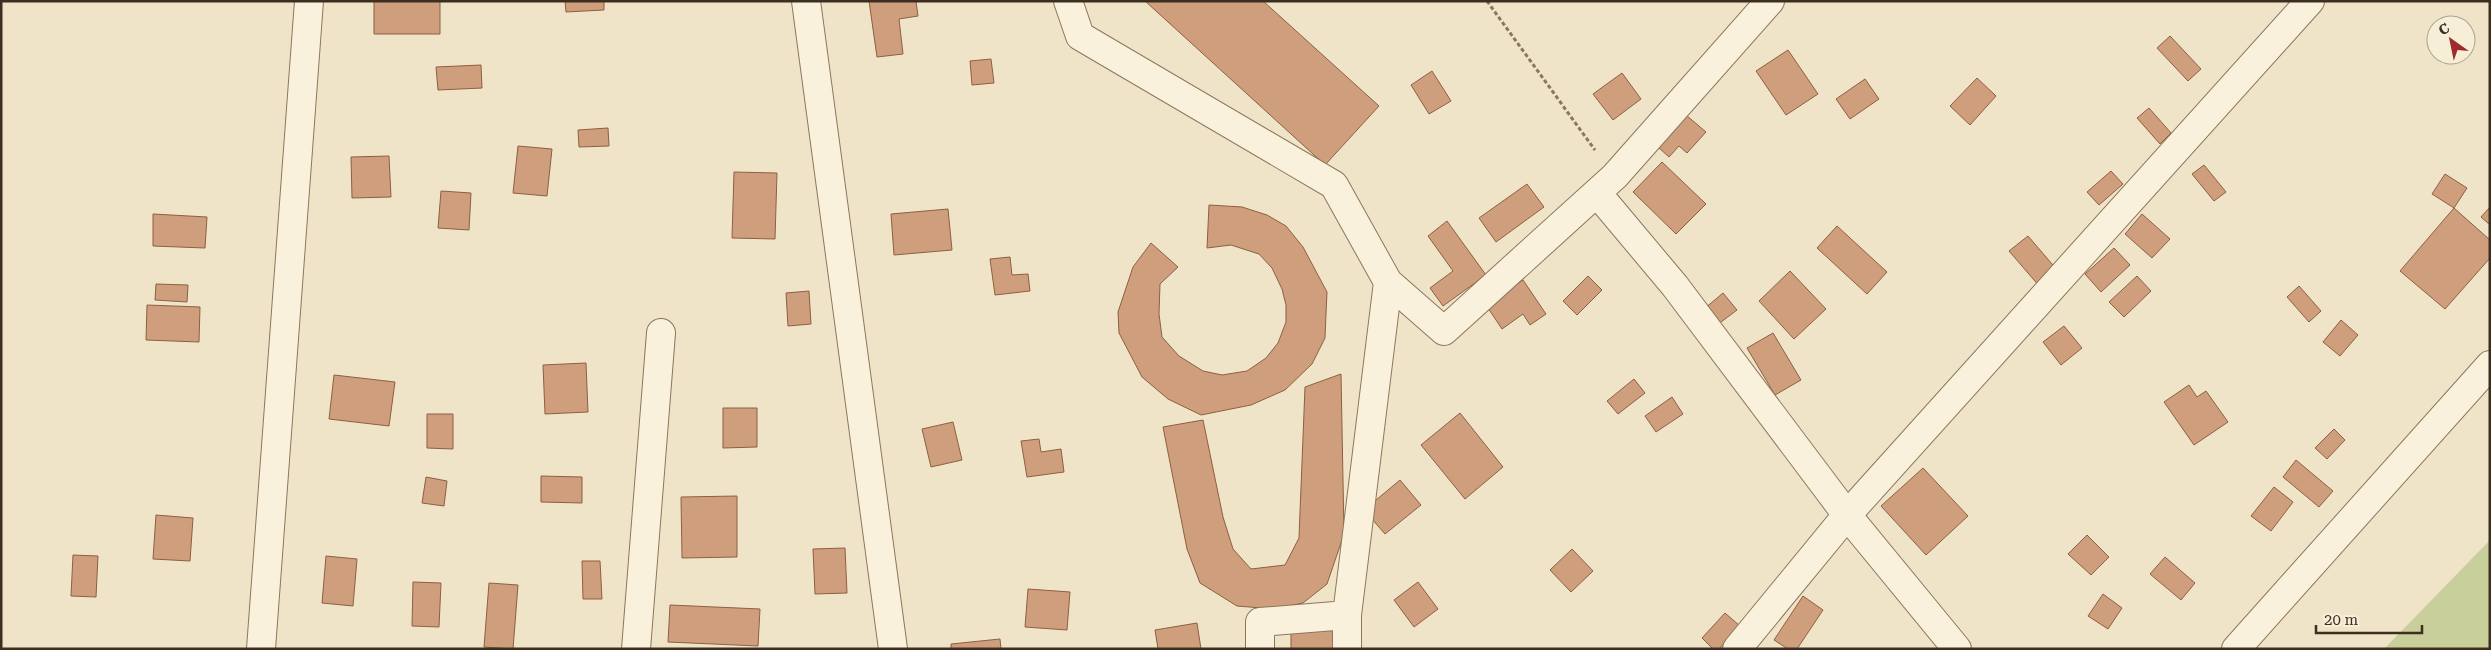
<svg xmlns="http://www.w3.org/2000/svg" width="2491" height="650" viewBox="0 0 2491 650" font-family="'Roboto Serif',serif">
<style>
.green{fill:#c9cf9b}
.building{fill:#cf9f7d;stroke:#8d5f41}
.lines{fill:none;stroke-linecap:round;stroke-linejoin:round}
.minor-casing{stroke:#8d765c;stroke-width:30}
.path{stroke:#8d765c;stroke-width:3;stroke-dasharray:4 2.5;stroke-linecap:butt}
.minor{stroke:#faf1dc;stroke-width:28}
</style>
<rect width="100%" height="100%" fill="#f0e4c8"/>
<!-- green -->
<path class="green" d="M2490 540V649H2384Z"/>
<!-- building -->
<path class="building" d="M374 1H440V34H374Z
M565 1H604V10L566 12Z
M869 1H916L918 16 899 19 903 54 877 57Z
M1145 1H1263L1379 106 1325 165Z
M2170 36 2201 69 2188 81 2157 48Z
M1788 50 1818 94 1786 115 1756 71Z
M991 59 994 83 972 85 970 61Z
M481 65 482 88 438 90 436 67Z
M1432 71 1451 101 1429 114 1411 85Z
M1622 73 1641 99 1613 120 1593 94Z
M1977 78 1996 96 1970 125 1950 106Z
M1865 79 1879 99 1850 119 1836 99Z
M2149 108 2171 133 2160 144 2137 118Z
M1686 115 1706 132 1687 153 1679 146 1669 157 1658 147Z
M608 128 609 146 579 147 578 130Z
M518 146 552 149 547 196 513 193Z
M389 156 391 197 352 198 351 157Z
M1662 162 1706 204 1676 234 1633 192Z
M2204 165 2226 192 2214 201 2192 174Z
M2111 171 2123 184 2099 205 2087 192Z
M734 172 777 173 775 239 732 238Z
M2445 174 2467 188 2454 208 2432 194Z
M1527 184 1544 207 1496 242 1479 218Z
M441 191 471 193 469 230 438 228Z
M1209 205 1242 207 1267 215 1286 226 1303 247 1327 292 1326 314 1325 338 1312 364 1285 390 1251 405 1201 415 1168 399 1142 377 1119 333 1118 312 1133 267 1151 243 1178 267 1160 284 1159 314 1162 337 1179 356 1203 371 1222 375 1247 371 1266 358 1278 343 1286 322V305L1282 289 1272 268 1259 254 1231 245 1207 248Z
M2490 207V225L2481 217Z
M2454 208 2490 240V258L2445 309 2400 271Z
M948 209 952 250 894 255 891 214Z
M153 214 207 217 205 248 153 246Z
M2142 214 2170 239 2152 258 2125 234Z
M1447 221 1486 275 1443 306 1430 288 1453 271 1428 236Z
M1837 226 1887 272 1867 294 1817 248Z
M2028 236 2058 271 2040 287 2009 251Z
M2114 248 2130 265 2101 292 2085 274Z
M1010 257 1012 275 1028 274 1030 291 995 295 990 259Z
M1790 271 1826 309 1794 339 1759 301Z
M1588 276 1602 290 1577 315 1563 301Z
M2137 276 2151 291 2124 317 2109 302Z
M1523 280 1546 314 1530 325 1523 314 1502 329 1486 305Z
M156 284 188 285 187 302 155 300Z
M2299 286 2321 311 2309 322 2287 297Z
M809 291 811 324 788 326 786 293Z
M1723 293 1737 310 1717 325 1704 309Z
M147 305 200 307 199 342 146 340Z
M2341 320 2358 335 2340 356 2323 342Z
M2064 326 2082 348 2061 365 2043 342Z
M1773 333 1801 380 1775 395 1747 348Z
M586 363 588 412 545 414 543 365Z
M1341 374 1344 534 1327 584 1303 603 1274 609 1237 606 1200 583 1187 549 1163 427 1203 420 1223 517 1233 549 1251 569 1285 565 1299 538 1305 387Z
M334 375 395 382 389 426 329 419Z
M1634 379 1645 393 1618 414 1607 401Z
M2189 385 2197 397 2206 391 2228 422 2194 445 2164 402Z
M1672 397 1683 414 1656 432 1645 416Z
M723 408H757V447L723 448Z
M1460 413 1503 467 1465 499 1421 445Z
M427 414H453V449L427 448Z
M953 422 962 460 931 467 922 429Z
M2334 429 2345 440 2327 459 2315 448Z
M1039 439 1041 452 1061 449 1064 472 1027 477 1021 441Z
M2296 460 2333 491 2319 507 2283 477Z
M1923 468 1968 516 1926 555 1881 506Z
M541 476 582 477V503L541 502Z
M426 477 447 481 444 506 422 503Z
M1400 480 1421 505 1385 534 1364 510Z
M2274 487 2293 502 2271 531 2251 516Z
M737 496V557L682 558 681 497Z
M156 515 193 518 190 561 153 559Z
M2087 535 2109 557 2091 575 2068 554Z
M845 548 847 593 815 594 813 549Z
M1572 549 1593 571 1571 592 1550 570Z
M73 555 98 556 96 597 71 596Z
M326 556 357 559 353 606 322 603Z
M2165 557 2195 583 2181 600 2150 574Z
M582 561H600L602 599H583Z
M413 582 441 583 439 627 412 626Z
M1418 582 1438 609 1414 627 1394 600Z
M489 583 518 585 513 649 484 647Z
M1028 589 1070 592 1067 630 1025 627Z
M2103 594 2122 608 2108 629 2088 616Z
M1803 596 1823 610 1797 649H1788L1774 640Z
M670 605 760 609 758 646 668 642Z
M1725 613 1740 626 1719 649H1713L1702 638Z
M1197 623 1201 649H1158L1155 630Z
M1291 625H1334V649H1291Z
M1000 639 1001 649H951V644Z"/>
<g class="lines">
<defs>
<path id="minor" d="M806 1 893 649
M1068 1 1080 36 1334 185 1388 282 1444 331 1615 176 1770 1
M1597 193 1675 286 1847 515 1957 649
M261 649 309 1
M636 649 661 333
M1260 649V622L1347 615
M1347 649V615L1388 282
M1737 649 1847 515 2310 1
M2236 649 2490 365"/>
</defs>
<!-- minor casing -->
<use href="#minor" class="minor-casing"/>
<!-- path -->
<path class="path" d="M1487 1 1595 150"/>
<!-- minor -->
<use href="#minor" class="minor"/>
</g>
<!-- border -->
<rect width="2491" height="650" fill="none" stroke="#3d2e20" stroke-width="5"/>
<!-- north arrow -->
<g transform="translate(2451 40) rotate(327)"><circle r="24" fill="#f7eed8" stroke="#ada18e"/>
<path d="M0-4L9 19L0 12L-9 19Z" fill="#9e2a2b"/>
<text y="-8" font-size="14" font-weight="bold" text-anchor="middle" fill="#3d2e20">С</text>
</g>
<!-- scale -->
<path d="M2316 625v8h106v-8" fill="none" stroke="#3d2e20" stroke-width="2.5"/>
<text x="2324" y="625" font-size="15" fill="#3d2e20" stroke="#f7eed8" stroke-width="4" paint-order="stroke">20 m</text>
</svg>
